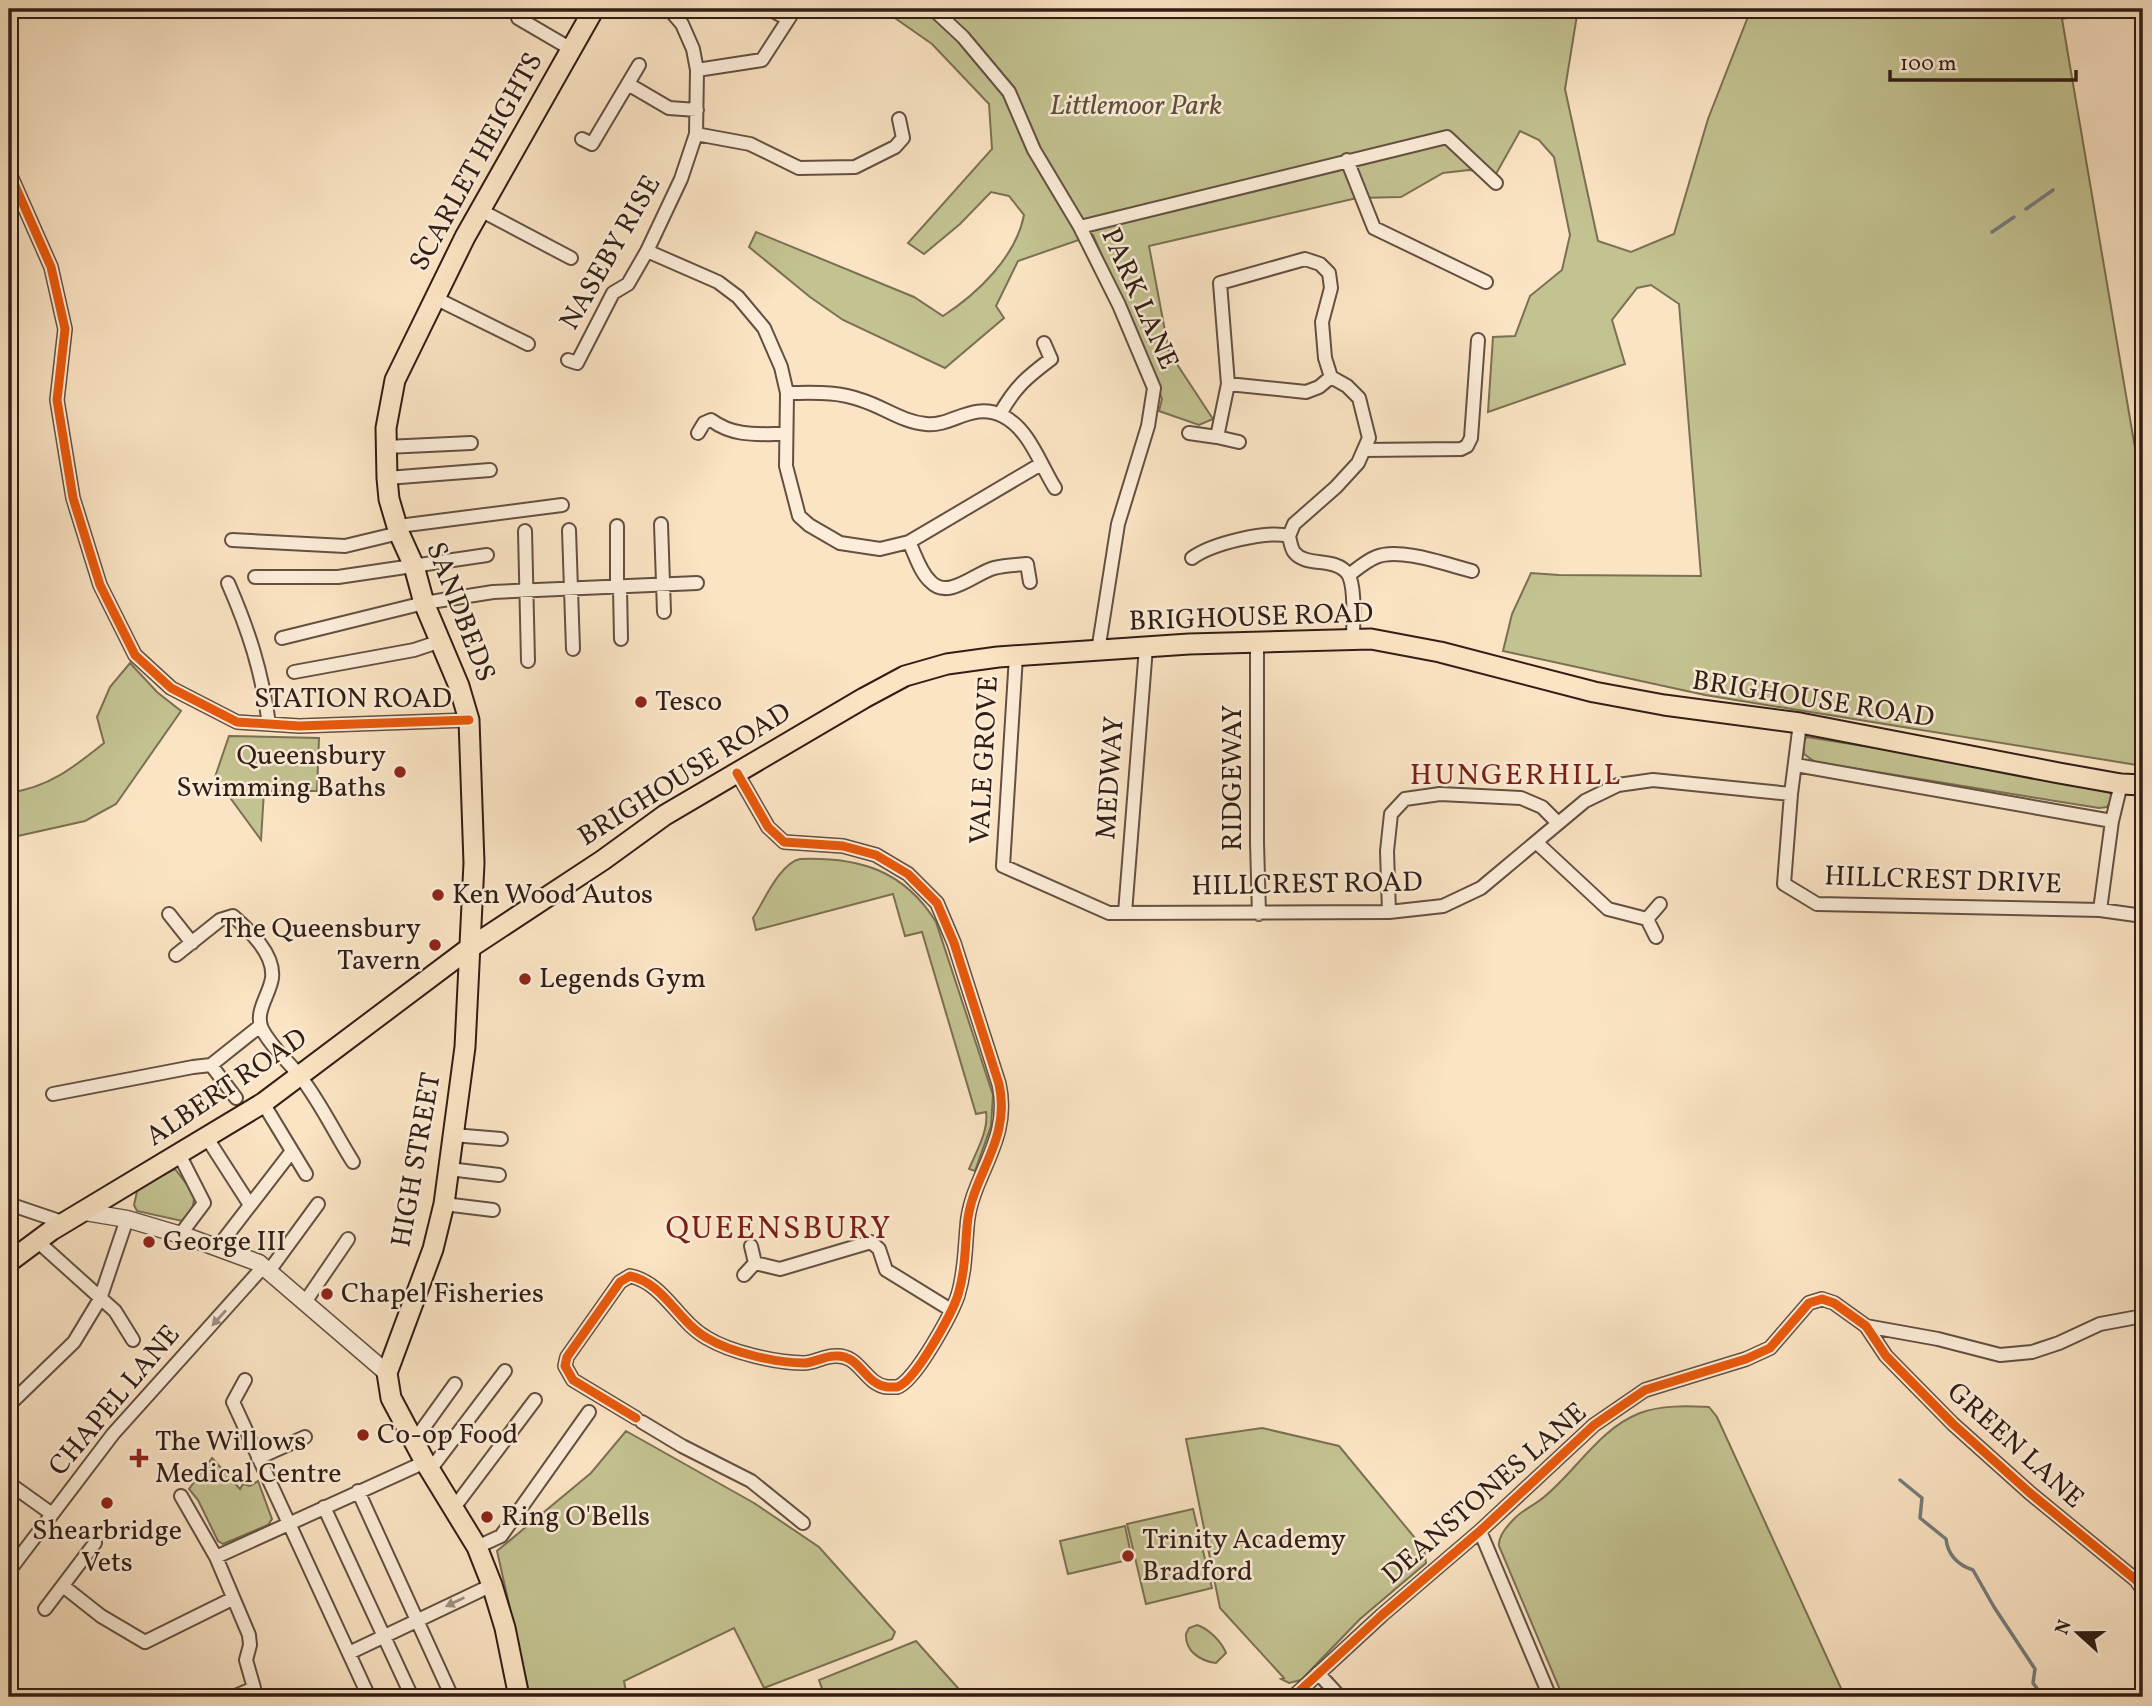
<svg xmlns="http://www.w3.org/2000/svg" width="2152" height="1706" viewBox="0 0 2152 1706" font-family="Vollkorn,serif">
<style>
.green{fill:#c3c291;stroke:#7a7053;stroke-width:2}
.lines{fill:none;stroke-linecap:round;stroke-linejoin:round}
.stream{stroke:#757c7b;stroke-width:3.5}
.minor-casing{stroke:#644f41;stroke-width:16}
.tertiary-casing{stroke:#644f41;stroke-width:19}
.primary-casing{stroke:#311d15;stroke-width:23}
.minor{stroke:#fcedd9;stroke-width:12}
.tertiary{stroke:#fcedd9;stroke-width:16}
.primary{stroke:#fbe4c4;stroke-width:19}
.cycleway-casing{stroke:#fcedd9;stroke-width:13}
.cycleway{stroke:#e8590c;stroke-width:9}
.oneway{fill:#a18f81}
.poi-dot{fill:#8f2418;stroke:#fcedd9;stroke-width:2.5}
.labels{text-anchor:middle;dominant-baseline:central;stroke-width:5;stroke-linejoin:round;paint-order:stroke}
.park-label{font-size:28px;font-style:italic;fill:#5d4f3a;stroke:#fcedd9}
.street-label{font-size:28px;fill:#311d15;stroke:#fcedd9}
.poi-label{font-size:28px;fill:#311d15;stroke:#fcedd9;text-anchor:start}
.neighbourhood-label{font-size:30px;letter-spacing:2px;fill:#7a1f14;stroke:#fcedd9}
.quarter-label{font-size:32px;letter-spacing:2px;fill:#7a1f14;stroke:#fcedd9}
</style>
<rect width="100%" height="100%" fill="#fbe4c4"/>
<filter id="stains"><feTurbulence type="fractalNoise" baseFrequency=".00286" numOctaves="4"/><feColorMatrix values="0 0 0 0 .2 0 0 0 0 .09 0 0 0 0 .02 0 0 0 .5 -.17"/></filter>
<radialGradient id="worn" r=".72"><stop offset=".6" stop-color="#630" stop-opacity="0"/><stop offset="1" stop-color="#630" stop-opacity=".3"/></radialGradient>
<!-- green -->
<path class="green" d="M882 9H1578L1565 89 1598 241 1631 252 1674 234 1708 119 1751 9H2112L2062 19 2143 495V766L1705 695 1503 651 1512 614 1531 573 1559 575 1701 576 1679 304 1651 285 1637 288 1612 320 1625 364 1488 412 1493 337 1515 336 1530 296 1562 270 1570 235 1554 157 1539 140 1520 131 1496 174 1469 170 1443 173 1401 197 1357 198 1149 246 1169 352 1213 419 1199 425 1159 411 1162 399 1149 363 1093 235 1018 261 996 306 1004 318 945 368 843 320 810 297 749 247 756 232 914 297 943 316C977 294 1016 257 1024 215L1009 196 991 192 960 224 924 254 908 243 992 149 989 104 932 44Z
M130 663 157 692 181 711 116 804 85 821 9 838V793C49 787 73 768 104 743L97 717 110 687Z
M229 736 319 738 317 791H264L261 840 215 777Z
M1807 737 1913 754 2108 792 2111 794 2112 798 2107 807 2099 808 1815 762 1804 754 1803 742Z
M800 859C859 857 904 870 936 922L993 1095 991 1126 975 1171 969 1169C976 1152 989 1130 986 1112L976 1114 922 932 905 936 893 894 756 930 753 918C764 901 780 863 800 859Z
M175 1169 195 1195 192 1210 182 1221 137 1211 134 1205 138 1187Z
M1709 1407 1717 1417 1845 1697H1563L1499 1546C1498 1537 1507 1526 1514 1519 1522 1510 1535 1505 1544 1497 1577 1470 1599 1429 1640 1413 1661 1405 1687 1406 1709 1407Z
M1262 1428 1339 1446 1424 1549 1426 1563 1360 1619 1301 1680 1289 1683 1281 1679 1284 1678 1220 1608 1186 1439Z
M626 1431 754 1503 819 1547 895 1632 892 1639 764 1688 734 1628 624 1681 627 1697H530L497 1551 591 1473Z
M212 1458 240 1489 243 1484 250 1486 258 1481 272 1519 268 1525 223 1544 218 1541 198 1500 189 1489Z
M1193 1509 1212 1588 1146 1604 1127 1524Z
M1125 1526 1132 1559 1068 1574 1060 1541Z
M1197 1625C1209 1629 1221 1641 1226 1653L1216 1663C1200 1661 1185 1651 1186 1634L1189 1628Z
M916 1641 966 1697H825L819 1680Z"/>
<g class="lines">
<!-- stream -->
<path class="stream" d="M2026 209 2053 190
M1992 232 2014 217
M1900 1480 1922 1498 1920 1518 1946 1539C1948 1556 1958 1565 1973 1570L1994 1607 2035 1669 2033 1683 2039 1691 2055 1697"/>
<defs>
<path id="minor" d="M769 9 788 19
M933 9 963 37 1009 92 1034 150 1080 227 1119 305 1154 388 1148 426 1118 524 1098 651
M518 18 571 49
M697 70 762 60 795 9
M628 84 669 108 697 110
M696 134 750 144 799 168 855 167 895 147 903 138 899 119
M582 139 592 144 639 65
M1347 160 1374 228 1486 282
M9 172 51 267 65 329 57 400 73 498 100 585 135 655 171 688 237 722 299 726 469 720
M480 210 571 258
M1080 227 1447 137 1496 183
M647 251 718 282 738 297 764 328 781 367 787 393 786 466 799 516 809 525 840 543 880 549 909 542 1041 464
M435 298 528 344
M568 360 577 363 613 293 628 284 647 251 681 179 696 134 697 70 693 49 682 24 669 9
M1331 377 1325 358 1322 322 1331 288 1329 273 1320 264 1305 259 1220 283 1228 384 1306 392 1319 387 1331 377 1347 386 1359 398 1369 438 1358 463 1336 487 1294 524 1289 536C1290 540 1291 548 1294 552 1306 568 1335 556 1348 574 1356 587 1353 623 1353 639
M787 393C813 393 837 391 861 400 884 407 902 422 926 424 952 427 972 401 1003 416 1029 429 1040 464 1055 488
M1000 414C1015 387 1027 377 1051 359L1044 343
M698 433 704 423 711 420C734 437 758 434 785 434
M1189 433 1217 437 1228 384
M1217 437 1239 442
M386 447 471 443
M1364 450 1461 449 1467 446 1471 438 1478 340
M387 478 490 470
M661 524 664 612
M399 526 562 505
M617 526V588
M569 530 573 649
M525 531 528 661
M232 540 345 546 399 533
M909 542C915 554 920 572 930 581 948 601 975 573 994 568 1005 565 1016 565 1027 564L1030 582
M1192 558C1211 544 1266 530 1289 536
M1349 575C1357 569 1366 561 1376 557 1400 547 1448 565 1472 571
M255 577H338L487 555
M228 583C249 631 262 672 269 724
M620 588 621 639
M282 638 424 603 493 592 697 583
M1257 641V842L1259 914
M1016 656 1003 866 1109 913 1389 912 1443 906 1481 888 1585 801 1618 785 1653 780 1791 794
M294 672 414 650 441 641
M1800 723 1791 794 1784 884 1817 904 2100 910 2143 916
M1796 765 2112 821
M1536 842 1608 909 1647 919 1656 937
M2100 910 2112 821 2121 784
M1389 912 1387 851 1391 814 1405 799 1440 794 1521 798 1542 807 1557 822
M1125 913 1146 647
M169 914 192 943
M1647 919 1660 904
M176 955 220 920 233 916C249 930 275 954 272 978 270 994 254 1012 262 1029 271 1047 287 1060 299 1075 320 1101 335 1134 353 1162
M211 1065 260 1026
M53 1094 193 1067 211 1065 236 1098
M263 1103 306 1174
M453 1135 501 1139
M207 1138 250 1205
M179 1154 204 1203 180 1235
M449 1169 499 1175
M9 1204 65 1223
M444 1204 493 1210
M36 1240 115 1311 133 1340
M751 1246 755 1263 780 1269 871 1242 879 1249 886 1270 951 1310
M218 1247 292 1151
M269 1271 318 1204
M744 1275 755 1263
M305 1302 348 1239
M1866 1326 1938 1339 2000 1355 2032 1352 2059 1343 2100 1324 2143 1316
M245 1380 233 1402 369 1697
M9 1405 74 1342 100 1299 127 1219
M636 1418 573 1380 565 1366 567 1357 620 1282 630 1276C664 1283 678 1322 707 1338 730 1352 776 1363 804 1363 814 1363 824 1356 835 1356 860 1354 864 1384 887 1387 890 1387 894 1387 897 1387 915 1382 952 1313 958 1295 965 1272 965 1250 967 1227 970 1176 1012 1142 999 1084L954 943 937 903 908 874 876 855 843 846 784 842 768 827 737 773
M642 1422 682 1446 751 1481 803 1523
M414 1441 455 1384
M258 1458 305 1437
M430 1470 505 1371
M10 1484 52 1514
M358 1491 452 1697
M181 1496 216 1557 249 1635 250 1645 246 1660 254 1688 233 1697
M324 1507 412 1697
M453 1509 535 1400
M1480 1531 1550 1697
M477 1547 501 1536 589 1412
M216 1557 425 1462
M9 1571 113 1434 264 1266
M63 1586 101 1616 145 1642 232 1599
M45 1609 95 1543
M349 1653 492 1585
M1318 1673 1340 1697
M1293 1697 1382 1615 1480 1531 1594 1425 1645 1390 1746 1359 1770 1348 1809 1303 1822 1299 1834 1303 1866 1326 1886 1356 1953 1424 2030 1493 2136 1580 2143 1590"/>
<path id="tertiary" d="M85 1212 127 1219 191 1238 259 1263 387 1373"/>
<path id="primary" d="M9 1262 52 1230 263 1103 468 949 603 860 665 815 864 698 905 676 947 664 998 657 1189 644 1371 639 1440 652 1594 692 1664 705 1800 723 2059 773 2121 784 2143 785
M519 1697 505 1628 492 1585 477 1547 425 1462 391 1398 387 1373 433 1249 444 1204 465 1047 474 863 469 720 459 686 424 603 414 566 399 533 389 499 387 478 386 428 395 380 465 237 594 9"/>
</defs>
<!-- minor casing -->
<use href="#minor" class="minor-casing"/>
<!-- tertiary casing -->
<use href="#tertiary" class="tertiary-casing"/>
<!-- primary casing -->
<use href="#primary" class="primary-casing"/>
<!-- minor -->
<use href="#minor" class="minor"/>
<!-- tertiary -->
<use href="#tertiary" class="tertiary"/>
<!-- primary -->
<use href="#primary" class="primary"/>
<defs>
<path id="cycleway" d="M9 172 51 267 65 329 57 400 73 498 100 585 135 655 171 688 237 722 299 726 469 720
M636 1418 573 1380 565 1366 567 1357 620 1282 630 1276C664 1283 678 1322 707 1338 730 1352 776 1363 804 1363 814 1363 824 1356 835 1356 860 1354 864 1384 887 1387 890 1387 894 1387 897 1387 915 1382 952 1313 958 1295 965 1272 965 1250 967 1227 970 1176 1012 1142 999 1084L954 943 937 903 908 874 876 855 843 846 784 842 768 827 737 773
M1293 1697 1382 1615 1480 1531 1594 1425 1645 1390 1746 1359 1770 1348 1809 1303 1822 1299 1834 1303 1866 1326 1886 1356 1953 1424 2030 1493 2136 1580 2143 1590"/>
</defs>
<!-- cycleway casing -->
<use href="#cycleway" class="cycleway-casing"/>
<!-- cycleway -->
<use href="#cycleway" class="cycleway"/>
</g>
<!-- one-way arrows -->
<defs><path id="oneway-solid" d="M-6-.8H1V-3.2L6.5 0L1 3.2V.8H-6Z" transform="scale(1.75)"/></defs>
<g class="oneway">
<use href="#oneway-solid" transform="translate(219 1318) rotate(132)"/>
<use href="#oneway-solid" transform="translate(455 1602) rotate(154)"/>
</g>
<!-- markers -->
<g class="poi-dot">
<circle cx="641" cy="702" r="7"/>
<circle cx="400" cy="772" r="7"/>
<circle cx="438" cy="895" r="7"/>
<circle cx="435" cy="945" r="7"/>
<circle cx="525" cy="979" r="7"/>
<circle cx="149" cy="1242" r="7"/>
<circle cx="327" cy="1294" r="7"/>
<circle cx="363" cy="1435" r="7"/>
<path d="M135.5 1447.5h7v7h7v7h-7v7h-7v-7h-7v-7h7z"/>
<circle cx="107" cy="1503" r="7"/>
<circle cx="487" cy="1517" r="7"/>
<circle cx="1128" cy="1556" r="7"/>
</g>
<g class="labels">
<!-- park labels -->
<g class="park-label">
<text x="1136" y="106">Littlemoor Park</text>
</g>
<!-- street labels -->
<g class="street-label">
<text transform="translate(477 162) rotate(-61)">SCARLET HEIGHTS</text>
<text transform="translate(611 253) rotate(-60)">NASEBY RISE</text>
<text transform="translate(1139 299) rotate(66)">PARK LANE</text>
<text transform="translate(460 612) rotate(69)">SANDBEDS</text>
<text transform="translate(1251 618) rotate(-2)">BRIGHOUSE ROAD</text>
<text x="353" y="699">STATION ROAD</text>
<text transform="translate(1813 700) rotate(9)">BRIGHOUSE ROAD</text>
<text transform="translate(985 760) rotate(-87)">VALE GROVE</text>
<text transform="translate(685 775) rotate(-32)">BRIGHOUSE ROAD</text>
<text transform="translate(1111 778) rotate(-86)">MEDWAY</text>
<text transform="translate(1233 778) rotate(-90)">RIDGEWAY</text>
<text transform="translate(1943 881) rotate(2)">HILLCREST DRIVE</text>
<text transform="translate(1307 885) rotate(-1)">HILLCREST ROAD</text>
<text transform="translate(227 1088) rotate(-34)">ALBERT ROAD</text>
<text transform="translate(417 1160) rotate(-80)">HIGH STREET</text>
<text transform="translate(115 1401) rotate(-50)">CHAPEL LANE</text>
<text transform="translate(2015 1446) rotate(42)">GREEN LANE</text>
<text transform="translate(1485 1494) rotate(-41)">DEANSTONES LANE</text>
</g>
<!-- poi labels -->
<g class="poi-label">
<text x="655" y="702">Tesco</text>
<text x="386" y="756" text-anchor="end">Queensbury<tspan x="386" dy="32">Swimming Baths</tspan></text>
<text x="452" y="895">Ken Wood Autos</text>
<text x="421" y="929" text-anchor="end">The Queensbury<tspan x="421" dy="32">Tavern</tspan></text>
<text x="539" y="979">Legends Gym</text>
<text x="163" y="1242">George III</text>
<text x="341" y="1294">Chapel Fisheries</text>
<text x="377" y="1435">Co-op Food</text>
<text x="155" y="1442">The Willows<tspan x="155" dy="32">Medical Centre</tspan></text>
<text x="501" y="1517">Ring O'Bells</text>
<text x="107" y="1531" text-anchor="middle">Shearbridge<tspan x="107" dy="32">Vets</tspan></text>
<text x="1142" y="1540">Trinity Academy<tspan x="1142" dy="32">Bradford</tspan></text>
</g>
<!-- neighbourhood labels -->
<g class="neighbourhood-label">
<text x="1516" y="776">HUNGERHILL</text>
</g>
<!-- quarter labels -->
<g class="quarter-label">
<text x="779" y="1230">QUEENSBURY</text>
</g>
</g>
<!-- margin -->
<rect width="2152" height="1706" fill="none" stroke="#fbe4c4" stroke-width="35"/>
<rect x="10" y="10" width="2131" height="1685" fill="none" stroke="#311d15" stroke-width="3.5"/>
<rect x="18" y="18" width="2117" height="1671" fill="none" stroke="#311d15" stroke-width="2"/>
<!-- north arrow -->
<g transform="translate(2078 1633) rotate(291)" stroke="#fcedd9" stroke-width="5" paint-order="stroke">
<path d="M0-5L12 26L0 18L-12 26Z" fill="#311d15"/>
<text y="-10" font-size="19" font-weight="bold" text-anchor="middle" fill="#311d15">N</text>
</g>
<!-- scale -->
<path d="M1890 70v10h186v-10" fill="none" stroke="#311d15" stroke-width="3.5"/>
<text x="1900" y="70" font-size="21" fill="#311d15" stroke="#fcedd9" stroke-width="5" paint-order="stroke">100 m</text>
<rect width="100%" height="100%" filter="url(#stains)"/>
<rect width="100%" height="100%" fill="url(#worn)"/>
</svg>
